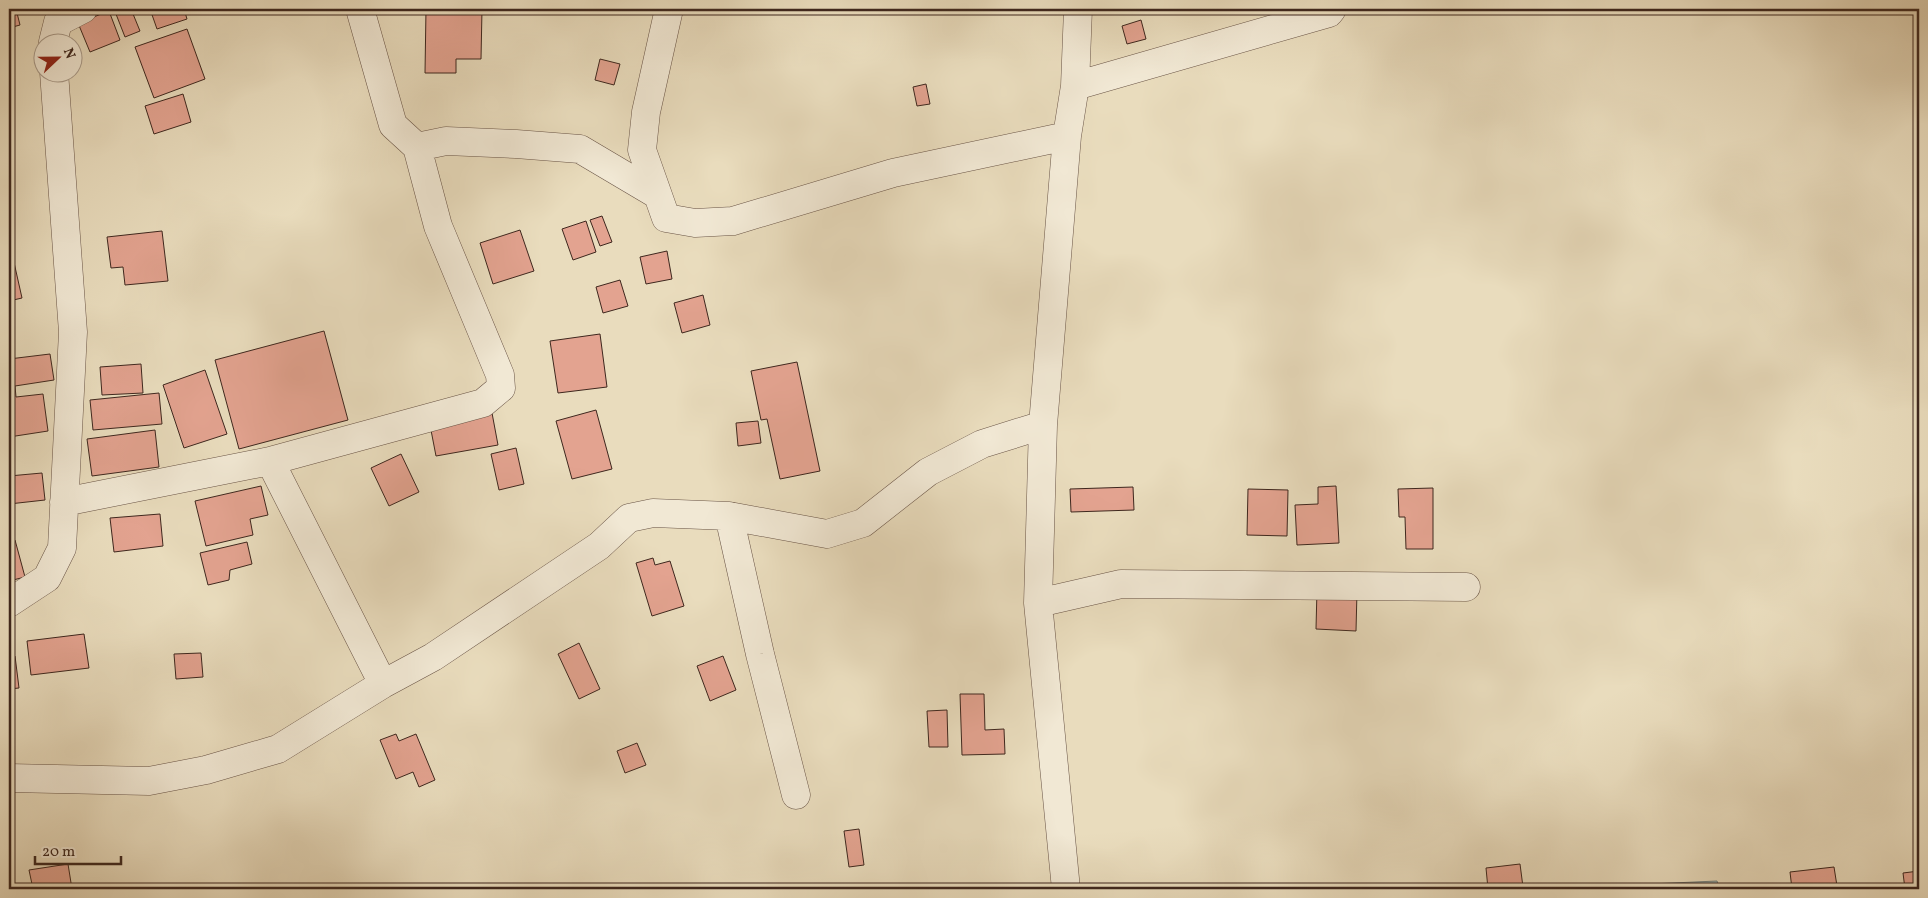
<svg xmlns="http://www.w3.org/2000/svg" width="1928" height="898" font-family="Vollkorn,serif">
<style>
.water{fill:#9abab9;stroke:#757f7b}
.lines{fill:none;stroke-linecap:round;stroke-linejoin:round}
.shore{stroke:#6c706c;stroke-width:1}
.building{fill:#e3a390;stroke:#3e271e}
.minor-casing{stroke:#695446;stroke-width:29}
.minor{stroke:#f1e8d4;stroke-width:28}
</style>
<rect width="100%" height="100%" fill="#e9dcbd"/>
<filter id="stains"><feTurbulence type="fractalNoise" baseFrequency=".004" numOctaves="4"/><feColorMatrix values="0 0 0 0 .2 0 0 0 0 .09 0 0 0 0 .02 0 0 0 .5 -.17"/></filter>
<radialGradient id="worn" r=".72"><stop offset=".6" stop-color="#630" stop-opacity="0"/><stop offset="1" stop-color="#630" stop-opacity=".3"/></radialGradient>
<path class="water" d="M1717 881 1720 889H1626L1628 885Z"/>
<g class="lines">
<path class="shore" d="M1650 889 1712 886 1715 889"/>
</g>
<path class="building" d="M9 9H16L20 25 9 28Z
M114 9H131L140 31 125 37Z
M150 9H184L187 19 157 29Z
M426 9H482L481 59H456V73H425Z
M109 11 120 40 90 52 78 23Z
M1141 20 1146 39 1127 44 1122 26Z
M187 29 205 79 154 98 135 47Z
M600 59 620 64 614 85 595 80Z
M926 84 930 104 917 106 913 87Z
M183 94 191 122 154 134 145 106Z
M602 216 612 242 600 246 590 220Z
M586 221 596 252 573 260 562 229Z
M520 230 534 271 493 284 480 243Z
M162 231 168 281 125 285 123 267 111 268 107 237Z
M667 251 672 279 646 284 640 257Z
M9 258H13L22 298 9 301Z
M620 280 628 306 603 313 596 287Z
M703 295 710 325 682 333 674 303Z
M324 331 348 420 239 449 215 360Z
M600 334 607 387 558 393 550 341Z
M50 354 54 380 15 386 16 397 43 394 48 431 9 437V359Z
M797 362 820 471 780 479 767 419 761 420 751 371Z
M141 364 143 393 102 395 100 367Z
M205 370 227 434 184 448 163 385Z
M159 393 162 424 93 430 90 400Z
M596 410 612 469 572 479 556 421Z
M492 413 498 445 436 456 430 425Z
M758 421 761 443 738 446 736 423Z
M155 430 159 467 92 476 87 439Z
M516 448 524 484 499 490 491 454Z
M401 454 419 492 389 506 371 468Z
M42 473 45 500 9 504V476Z
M261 486 268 515 250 519 253 535 206 546 195 501Z
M1336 486 1339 543 1297 545 1295 505 1318 504V487Z
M1133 487 1134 510 1071 512 1070 489Z
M1433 488V549H1406L1405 517H1399L1398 489Z
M1248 489 1288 490 1287 536 1247 535Z
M160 514 163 546 114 552 110 518Z
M15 540 25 577 9 581V541Z
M247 542 252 564 230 570 229 580 208 585 200 553Z
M653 558 655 565 670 561 684 606 652 616 636 563Z
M1317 589 1357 591 1356 631 1316 629Z
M84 634 89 668 31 675 27 641Z
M579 643 600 689 579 699 558 654Z
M201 653 203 677 176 679 174 654Z
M15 656 19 688 9 689V657Z
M723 656 736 690 710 701 697 666Z
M960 694H984L985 730 1004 729 1005 754 962 755Z
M947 710 948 747H929L927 711Z
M396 734 399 741 416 734 435 780 419 787 413 772 396 779 380 740Z
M637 743 646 765 625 773 617 751Z
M9 811 14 846 9 847Z
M859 829 864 865 849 867 844 831Z
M68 864 72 889H33L29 870Z
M1520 864 1523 887 1488 889 1486 868Z
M1834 867 1837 886 1792 889 1790 872Z
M1919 871V889H1905L1903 873Z"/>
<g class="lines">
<g class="minor-casing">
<path id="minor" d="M669 9 646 112 642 150 666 218 695 223 733 221 893 173 1067 136
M53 42 58 22 83 9
M1075 86 1329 13 1332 9
M417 147 446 141 516 144 580 149 656 194
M270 461 383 684
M64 502 270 461 483 403 501 388 500 375 438 226 417 147 393 125 360 9
M729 516 760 654 796 795
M9 603 47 578 62 548 73 332 54 72
M1038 603 1121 584 1466 587
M9 778 149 781 206 770 278 749 383 684 433 657 599 546 629 518 653 513 729 516 827 534 863 523 928 472 982 444 1043 425
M1066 889 1038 603 1043 425 1067 136 1075 86 1078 9"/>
</g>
<use href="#minor" class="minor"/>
</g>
<rect width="1928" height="898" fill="none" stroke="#e9dcbd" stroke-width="30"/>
<rect x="10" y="10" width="1908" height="878" fill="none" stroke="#3e271e" stroke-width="2.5"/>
<rect x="15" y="15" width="1898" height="868" fill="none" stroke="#3e271e"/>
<g transform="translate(58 58) rotate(68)"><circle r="24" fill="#f1e8d4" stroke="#a99b8b"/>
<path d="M0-4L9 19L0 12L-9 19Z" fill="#8f2418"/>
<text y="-8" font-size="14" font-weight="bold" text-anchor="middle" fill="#3e271e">N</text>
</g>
<path d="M35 856v8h86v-8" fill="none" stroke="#3e271e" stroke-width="2.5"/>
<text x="42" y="856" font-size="15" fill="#3e271e" stroke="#f1e8d4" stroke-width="4" paint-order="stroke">20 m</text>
<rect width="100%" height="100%" filter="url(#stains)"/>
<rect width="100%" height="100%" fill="url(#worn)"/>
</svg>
